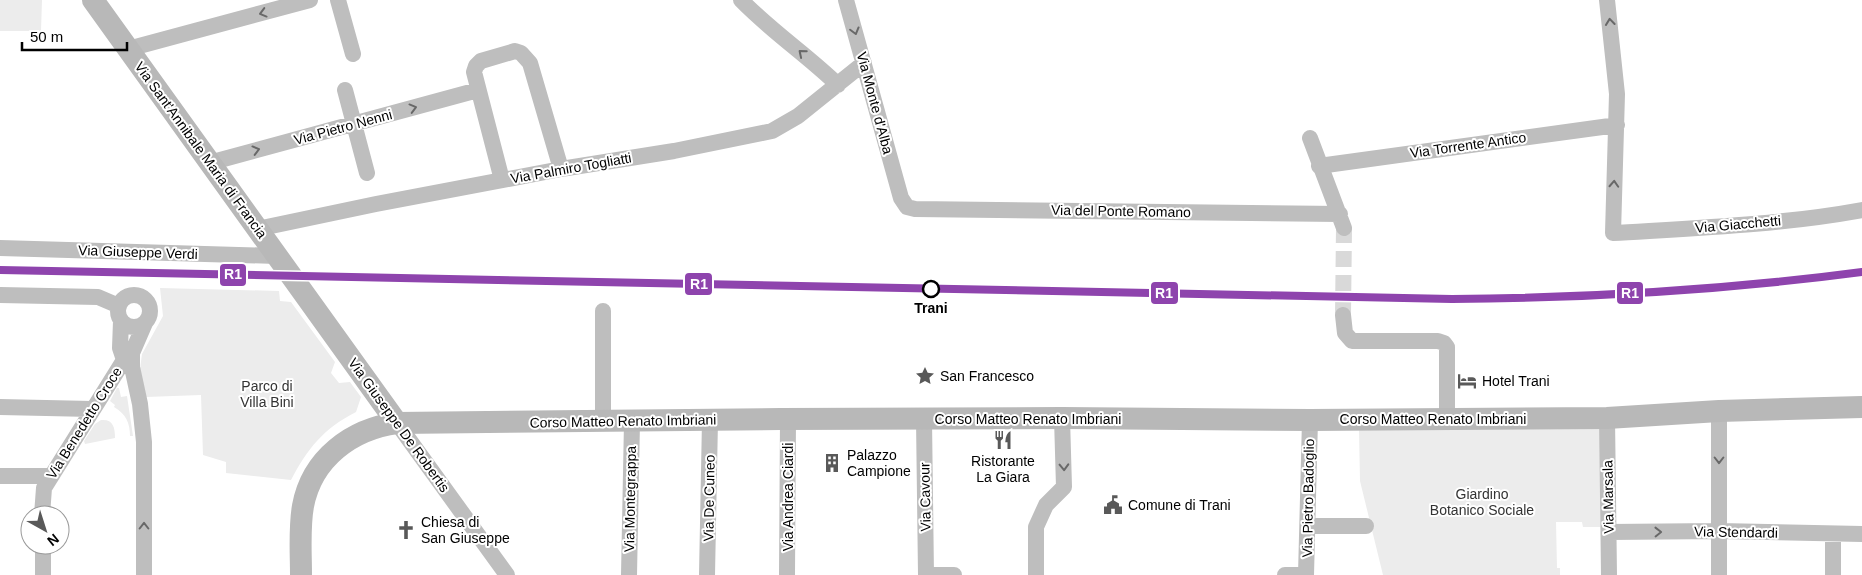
<svg xmlns="http://www.w3.org/2000/svg" width="1862" height="575" font-family="Helvetica,sans-serif">
<style>
.green{fill:#ececec}
.lines{fill:none;stroke-linecap:round;stroke-linejoin:round}
.street-tunnel{stroke:#d9d9d9;stroke-width:16;stroke-dasharray:16 8;stroke-linecap:butt}
.street{stroke:#bebebe;stroke-width:16}
.secondary{stroke:#b8b8b8;stroke-width:22}
.rail-1-casing{stroke:#fff;stroke-width:11}
.rail-1{stroke:#8e44ad;stroke-width:8}
.oneway{stroke:#686868}
.stop-dot{fill:#fff;stroke:#000;stroke-width:2.5}
.labels{text-anchor:middle;dominant-baseline:central;stroke-width:4;stroke-linejoin:round;paint-order:stroke}
.street-label{font-size:14px;fill:#000;stroke:#fff}
.stop-label{font-size:14px;font-weight:bold;fill:#000;stroke:#fff}
.poi-label{font-size:14px;fill:#000;stroke:#fff;text-anchor:start}
.park-label{font-size:14px;fill:#333;stroke:#fff}
.line-badge{stroke:#fff;stroke-width:2}
.badge-label{font-size:14px;text-anchor:middle;font-weight:bold;fill:#fff}
</style>
<rect width="100%" height="100%" fill="#fff"/>
<path class="green" d="M0 0H42L41 31H0Z
M160 288 279 291 280 301 291 302 335 362 331 373 339 383 350 382 361 397 356 412C323 429 308 448 291 480L226 473V462L203 455 201 395 146 397 140 369 142 354 163 316Z
M117 388H119L121 397 127 396 133 436H130C130 423 126 414 114 407L115 405 110 401Z
M101 420C113 419 115 427 115 438L85 444 84 441 95 424Z
M1603 426 1600 527H1583L1582 522H1556L1557 568H1560V575H1383L1360 481 1359 430Z"/>
<g class="lines">
<path class="street-tunnel" d="M1343 315 1344 228"/>
<path class="street" d="M338 0 353 54
M741 0C771 31 807 55 838 85
M846 0 901 198 907 207 915 209 1340 214
M1607 0 1617 94 1613 233C1696 228 1780 225 1862 210
M128 49 310 0
M345 90 367 173
M1310 138 1344 228
M209 163 478 90
M1319 166 1617 125
M502 180 474 72 476 66 481 61 515 51 521 53 530 63 561 169
M257 229 376 204 561 169 674 151 772 131 798 116 864 63
M0 248 277 256
M118 311a16 16 0 1 1 32 0a16 16 0 1 1-32 0Z
M0 295 98 297 119 306
M603 311V422
M1343 315 1345 333 1352 341H1438L1444 343 1447 347V420
M121 321 120 348 124 360
M132 353V367L140 404 144 442V575
M0 407 92 409
M1719 411V575
M1607 418 1609 575
M924 419 926 575
M397 423 507 575
M0 476H50
M42 515 44 488 124 360 132 353 145 323
M1308 526H1366
M1609 532 1719 531 1862 534
M43 545V575
M629 575 632 422
M707 575 710 420
M787 575 788 419
M926 575H954
M1036 575V527L1046 505 1064 487 1062 418
M1285 575H1306
M1306 575 1310 420
M1833 575V535"/>
<path class="secondary" d="M93 0 397 423
M301 575C301 552 299 528 303 506 312 458 352 429 397 423L781 419 1062 418 1310 420 1607 418 1719 411 1862 407"/>
<g class="rail-1-casing">
<path id="rail-1" d="M0 270 1452 299C1589 298 1726 290 1862 272"/>
</g>
<use href="#rail-1" class="rail-1"/>
</g>
<defs><path id="oneway-chevron" d="M-2-3.5L2.5 0L-2 3.5" fill="none" stroke-width="1.6" stroke-linecap="round" stroke-linejoin="round" transform="scale(1.25)"/></defs>
<g class="oneway">
<use href="#oneway-chevron" transform="translate(263 13) rotate(165)"/>
<use href="#oneway-chevron" transform="translate(1610 22) rotate(-96)"/>
<use href="#oneway-chevron" transform="translate(855 31) rotate(75)"/>
<use href="#oneway-chevron" transform="translate(802 53) rotate(-140)"/>
<use href="#oneway-chevron" transform="translate(413 108) rotate(-15)"/>
<use href="#oneway-chevron" transform="translate(256 150) rotate(-15)"/>
<use href="#oneway-chevron" transform="translate(1614 184) rotate(-87)"/>
<use href="#oneway-chevron" transform="translate(1719 460) rotate(90)"/>
<use href="#oneway-chevron" transform="translate(1064 467) rotate(88)"/>
<use href="#oneway-chevron" transform="translate(144 526) rotate(-90)"/>
<use href="#oneway-chevron" transform="translate(1658 532) rotate(-1)"/>
</g>
<defs>
<g id="sight-bare" transform="scale(1.5)"><path d="M0-6L1.8-2.2L6-1.7L2.9 1.2L3.7 5.4L0 3.3L-3.7 5.4L-2.9 1.2L-6-1.7L-1.8-2.2Z" fill="#595959" stroke="#fff" stroke-width="2.5" paint-order="stroke"/></g>
<g id="hotel-bare" transform="scale(1.5)"><path d="M-6-4.5h1.5V1H6V5H4.5V3h-9V5H-6ZM-4 0a1.8 1.8 0 1 1 3.6 0ZM.5 0V-2.5h3Q6-2.5 6 0Z" fill="#595959" stroke="#fff" stroke-width="2.5" paint-order="stroke"/></g>
<g id="restaurant-bare" transform="scale(1.5)"><path d="M-5-6h1v4h1v-4h1v4h1v-4h1v5L-1.5 .5V6h-2V.5L-5-1ZM5-6V6H3V1.5H1.5Q1.5-4 5-6Z" fill="#595959" stroke="#fff" stroke-width="2.5" paint-order="stroke"/></g>
<g id="building-bare" transform="scale(1.5)"><path d="M-4-6H4V6H1V3H-1V6H-4ZM-2.5-4.3h1.7v1.8h-1.7ZM.8-4.3h1.7v1.8H.8ZM-2.5-1h1.7V.8h-1.7ZM.8-1h1.7V.8H.8Z" fill="#595959" stroke="#fff" stroke-width="2.5" paint-order="stroke"/></g>
<g id="civic-bare" transform="scale(1.5)"><path d="M-.6-6.5H3V-4.5H.6V-3L4-1V1h2V6H-6V1h2V-1L-.6-3ZM-1.2 2.5V6h2.4V2.5Z" fill="#595959" stroke="#fff" stroke-width="2.5" paint-order="stroke"/></g>
<g id="church-bare" transform="scale(1.5)"><path d="M-1.2-6h2.4v3.5h3.3v2.4h-3.3V6h-2.4V-.1h-3.3v-2.4h3.3Z" fill="#595959" stroke="#fff" stroke-width="2.5" paint-order="stroke"/></g>
</defs>
<g fill-rule="evenodd">
<use href="#sight-bare" x="925" y="376"/>
<use href="#hotel-bare" x="1467" y="381"/>
<use href="#restaurant-bare" x="1003" y="440"/>
<use href="#building-bare" x="832" y="463"/>
<use href="#civic-bare" x="1113" y="505"/>
<use href="#church-bare" x="406" y="530"/>
</g>
<circle class="stop-dot" cx="931" cy="289" r="8"/>
<g class="labels">
<g class="street-label">
<text transform="translate(875 103) rotate(75)">Via Monte d'Alba</text>
<text transform="translate(343 127) rotate(-15)">Via Pietro Nenni</text>
<text transform="translate(1468 145) rotate(-8)">Via Torrente Antico</text>
<text transform="translate(201 150) rotate(54)">Via Sant'Annibale Maria di Francia</text>
<text transform="translate(571 168) rotate(-10)">Via Palmiro Togliatti</text>
<text transform="translate(1121 211) rotate(1)">Via del Ponte Romano</text>
<text transform="translate(1738 224) rotate(-5)">Via Giacchetti</text>
<text transform="translate(138 252) rotate(2)">Via Giuseppe Verdi</text>
<text x="1028" y="419">Corso Matteo Renato Imbriani</text>
<text x="1433" y="419">Corso Matteo Renato Imbriani</text>
<text transform="translate(623 421) rotate(-1)">Corso Matteo Renato Imbriani</text>
<text transform="translate(84 423) rotate(-58)">Via Benedetto Croce</text>
<text transform="translate(399 425) rotate(54)">Via Giuseppe De Robertis</text>
<text transform="translate(788 497) rotate(-90)">Via Andrea Ciardi</text>
<text transform="translate(925 497) rotate(-91)">Via Cavour</text>
<text transform="translate(1608 497) rotate(-91)">Via Marsala</text>
<text transform="translate(709 498) rotate(-89)">Via De Cuneo</text>
<text transform="translate(1308 498) rotate(-89)">Via Pietro Badoglio</text>
<text transform="translate(630 499) rotate(-89)">Via Montegrappa</text>
<text transform="translate(1736 532) rotate(1)">Via Stendardi</text>
</g>
<g class="stop-label">
<text x="931" y="308">Trani</text>
</g>
<g class="poi-label">
<text x="940" y="376">San Francesco</text>
<text x="1482" y="381">Hotel Trani</text>
<text x="847" y="455">Palazzo<tspan x="847" dy="16">Campione</tspan></text>
<text x="1003" y="461" text-anchor="middle">Ristorante<tspan x="1003" dy="16">La Giara</tspan></text>
<text x="1128" y="505">Comune di Trani</text>
<text x="421" y="522">Chiesa di<tspan x="421" dy="16">San Giuseppe</tspan></text>
</g>
<g class="park-label">
<text x="267" y="386">Parco di<tspan x="267" dy="16">Villa Bini</tspan></text>
<text x="1482" y="494">Giardino<tspan x="1482" dy="16">Botanico Sociale</tspan></text>
</g>
</g>
<g class="line-badge">
<rect x="219" y="263" width="28" height="24" rx="5" fill="#8e44ad"/>
<rect x="684" y="272" width="29" height="24" rx="5" fill="#8e44ad"/>
<rect x="1150" y="281" width="29" height="24" rx="5" fill="#8e44ad"/>
<rect x="1616" y="281" width="28" height="24" rx="5" fill="#8e44ad"/>
</g>
<g class="badge-label">
<text x="233" y="279">R1</text>
<text x="699" y="289">R1</text>
<text x="1164" y="298">R1</text>
<text x="1630" y="298">R1</text>
</g>
<g transform="translate(45 530) rotate(141)"><circle r="24" fill="#ffffff" stroke="#999999"/>
<path d="M0-4L9 19L0 12L-9 19Z" fill="#595959"/>
<text y="-8" font-size="14" font-weight="bold" text-anchor="middle" fill="#000000">N</text>
</g>
<path d="M22 42v8h105v-8" fill="none" stroke="#000000" stroke-width="2.5"/>
<text x="30" y="42" font-size="15" fill="#000000" stroke="#ffffff" stroke-width="4" paint-order="stroke">50 m</text>
</svg>
